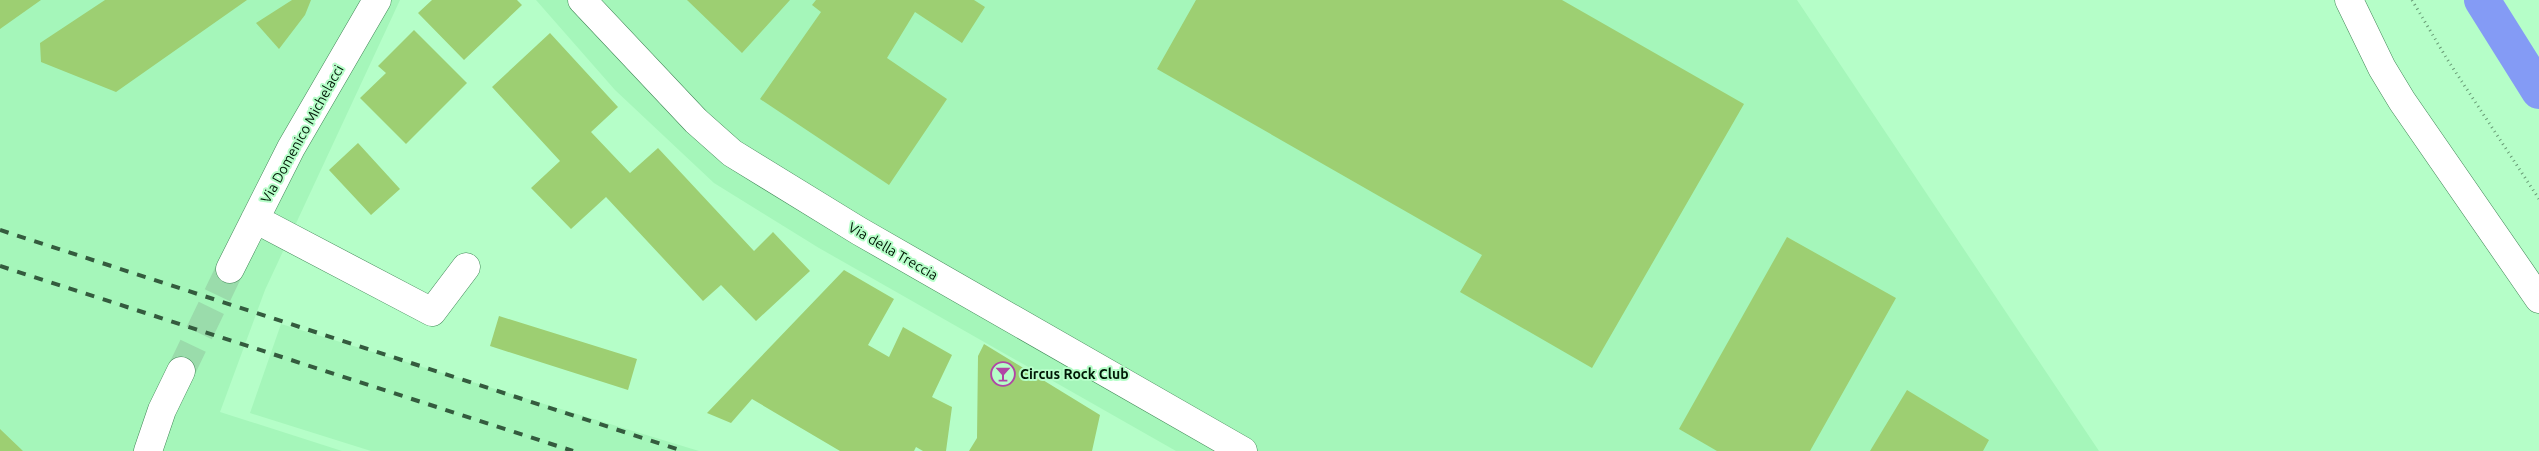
<svg xmlns="http://www.w3.org/2000/svg" width="2539" height="451" font-family="Ubuntu,sans-serif">
<style>
.built{fill:#a5f6ba}
.lines{fill:none;stroke-linecap:round;stroke-linejoin:round}
.canal{stroke:#849bf5;stroke-width:36}
.building{fill:#9dcf72}
.minor-tunnel{stroke:#9adcab;stroke-width:28;stroke-dasharray:28 14;stroke-linecap:butt}
.minor-casing{stroke:#408656;stroke-width:29}
.path{stroke:#679a74;stroke-width:3;stroke-dasharray:1 4;stroke-linecap:butt}
.minor{stroke:#fff;stroke-width:28}
.rail{stroke:#345b3e;stroke-width:4;stroke-dasharray:9 9;stroke-linecap:butt}
.labels{text-anchor:middle;dominant-baseline:central;stroke-width:4;stroke-linejoin:round;paint-order:stroke}
.street-label{font-size:14px;fill:#001806;stroke:#b5fec8}
.poi-label{font-size:14px;font-weight:bold;fill:#001806;stroke:#b5fec8;text-anchor:start}
</style>
<rect width="100%" height="100%" fill="#b5fec8"/>
<path class="built" d="M0 0H400L265 290 220 412 342 451H0Z
M536 0H1797L2099 451H1176L819 248 714 183 615 90Z
M281 324 699 451H371L250 413Z"/>
<g class="lines">
<path class="canal" d="M2482 0 2539 91"/>
</g>
<path class="building" d="M0 0H41L0 29Z
M105 0H247L116 92 41 62 40 43Z
M292 0H311L305 15 279 49 256 23Z
M432 0H517L522 5 464 60 418 13Z
M687 0H790L742 53Z
M816 0H974L985 7 962 43 915 12 887 58 947 99 889 185 760 99 821 12 812 5Z
M1196 0H1562L1744 104 1592 368 1460 292 1482 255 1157 69Z
M414 30 467 83 406 144 360 98 386 73 378 66Z
M550 33 618 107 591 132 630 173 658 148 754 251 773 232 810 271 756 321 721 285 703 301 606 197 571 229 531 188 560 161 492 87Z
M358 143 400 189 371 215 329 170Z
M1787 237 1896 298 1810 451H1717L1679 429Z
M844 270 894 299 868 345 889 357 903 327 952 355 932 397 952 407 946 451H923L916 447 914 451H840L752 399 731 423 707 413Z
M499 316 637 359 628 390 490 346Z
M984 344 1100 415 1092 451H969L977 438 978 356Z
M1907 390 1989 440 1983 451H1870Z
M0 429 23 451H0Z"/>
<g class="lines">
<path class="minor-tunnel" d="M181 371 230 269"/>
<g class="minor-casing">
<path id="minor" d="M582 0 696 121 732 153 859 231 1243 451
M2349 0 2382 68 2402 101 2539 299
M255 219 432 312 466 267
M230 269 291 148 377 0
M148 451 162 410 181 371"/>
</g>
<path class="path" d="M2412 0 2447 59 2539 199"/>
<use href="#minor" class="minor"/>
<path class="rail" d="M0 230 683 451
M0 266 573 451"/>
</g>
<defs>
<g id="bar-ring" transform="scale(1.25)"><circle r="9.5" fill="#b5fec8" stroke="#b145a5" stroke-width="1.5"/><path d="M-6-5H6L.8 .8V4.5H3.5V6h-7V4.5H-.8V.8Z" fill="#b145a5"/></g>
</defs>
<g fill-rule="evenodd">
<use href="#bar-ring" x="1003" y="374"/>
</g>
<g class="labels">
<g class="street-label">
<text transform="translate(302 134) rotate(-61)">Via Domenico Michelacci</text>
<text transform="translate(893 251) rotate(30)">Via della Treccia</text>
</g>
<g class="poi-label">
<text x="1020" y="374">Circus Rock Club</text>
</g>
</g>
</svg>
